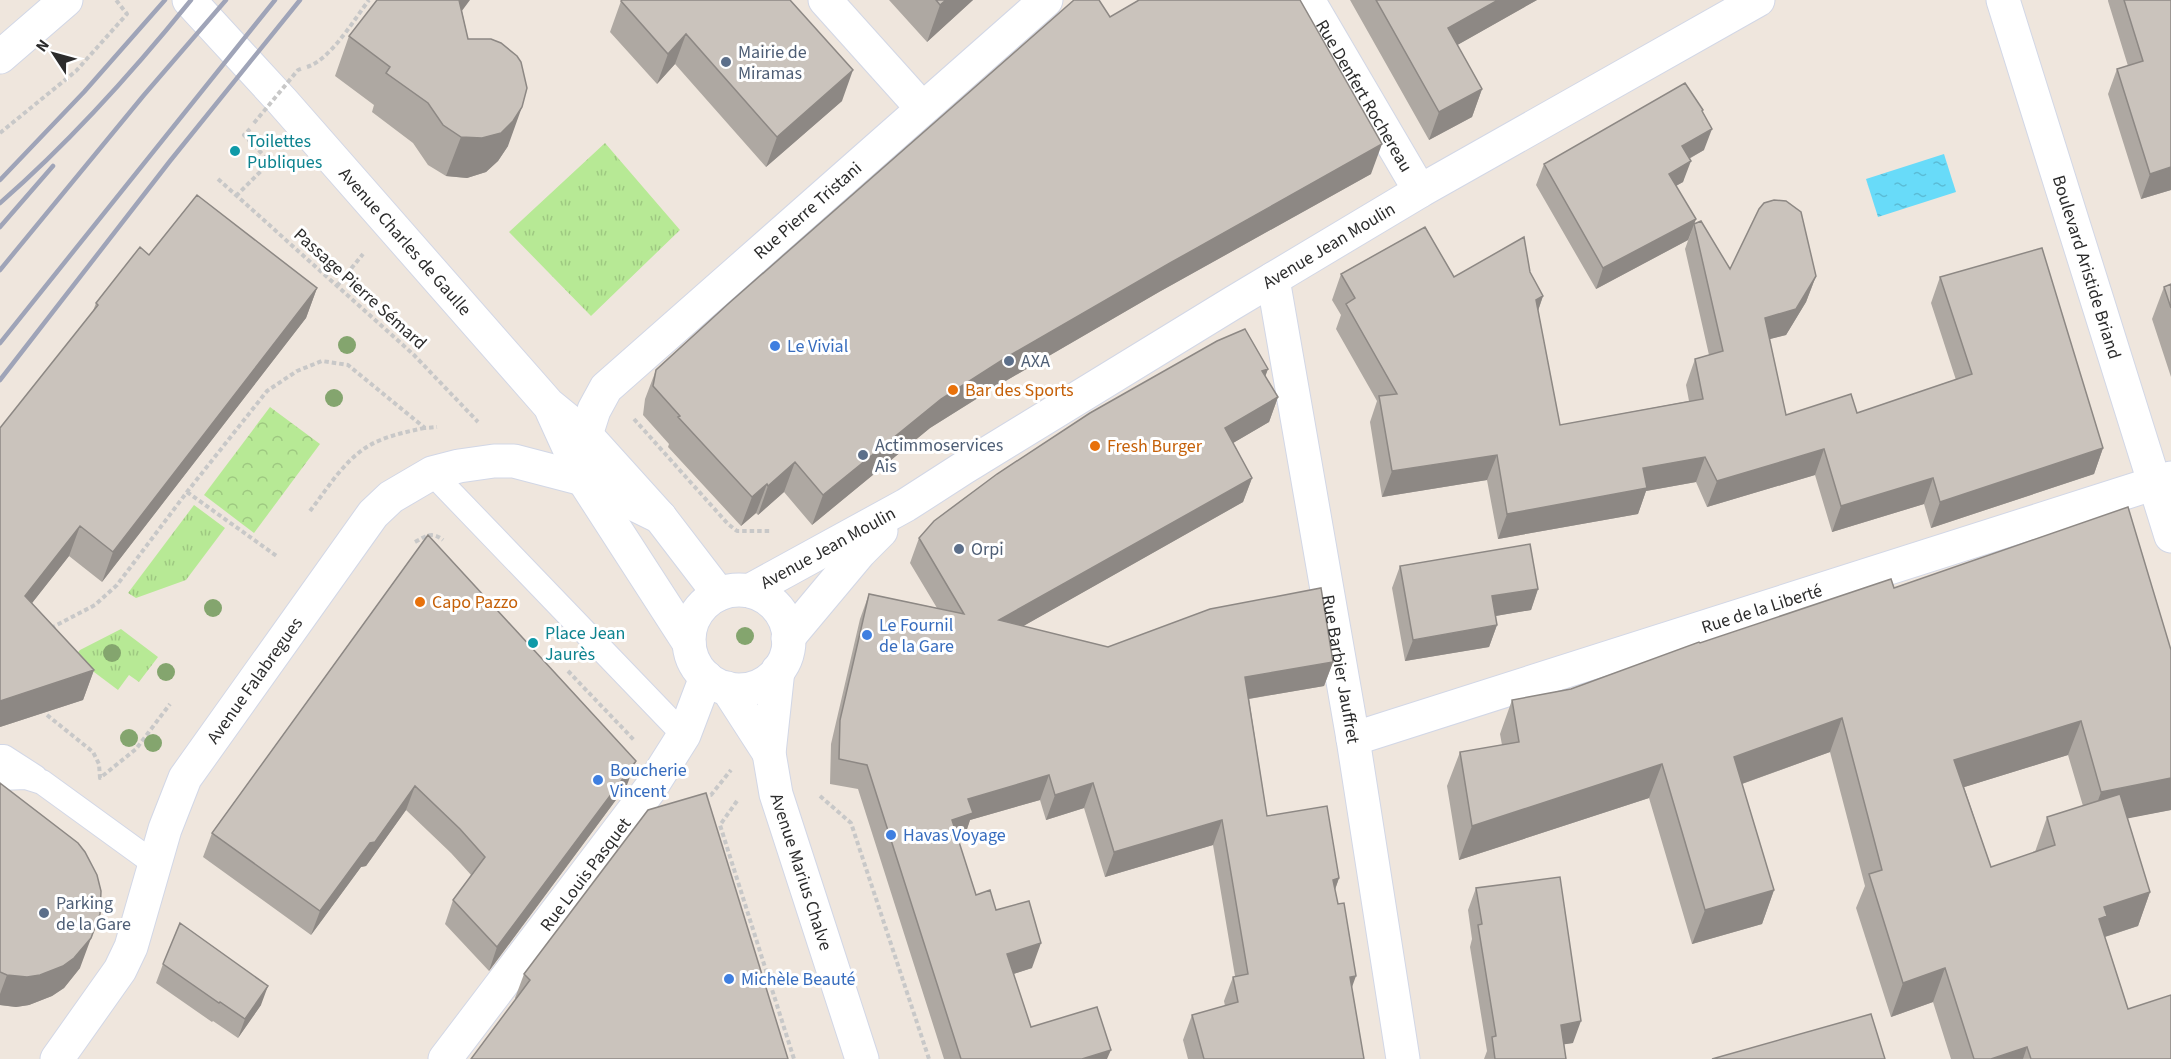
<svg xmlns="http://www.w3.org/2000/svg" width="2171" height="1059" font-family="'Source Sans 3',sans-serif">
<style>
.grass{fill:url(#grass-tufts)}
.park{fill:url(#park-crowns)}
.water{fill:url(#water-ripples)}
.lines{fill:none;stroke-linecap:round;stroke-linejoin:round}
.service-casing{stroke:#d2d7e6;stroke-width:26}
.minor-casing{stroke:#d2d7e6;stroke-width:35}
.secondary-casing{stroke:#d2d7e6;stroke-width:35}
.path{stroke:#c8c8c8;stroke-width:4;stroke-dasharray:4.5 3;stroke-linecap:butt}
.service{stroke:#fff;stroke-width:24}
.minor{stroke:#fff;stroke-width:33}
.secondary{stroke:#fff;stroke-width:33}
.rail{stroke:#9fa4b8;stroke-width:4.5}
.path-bridge{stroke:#c8c8c8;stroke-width:4;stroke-dasharray:4.5 3;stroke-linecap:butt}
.tree{fill:#84a56e}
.wall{fill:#aea8a2;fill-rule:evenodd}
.shaded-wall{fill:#8d8884}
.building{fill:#cac3bc;stroke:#8d8884;stroke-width:1.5}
.service-dot{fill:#5c6f8a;stroke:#fff;stroke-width:2}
.culture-dot{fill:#0f9aa8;stroke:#fff;stroke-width:2}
.shop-dot{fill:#3f7fe0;stroke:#fff;stroke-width:2}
.food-dot{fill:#e8710a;stroke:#fff;stroke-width:2}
.labels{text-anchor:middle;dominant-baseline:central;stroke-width:6;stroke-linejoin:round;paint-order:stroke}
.service-label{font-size:18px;fill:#4e5e75;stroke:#fff;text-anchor:start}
.street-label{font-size:18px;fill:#2c2c2c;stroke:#fff}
.culture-label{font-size:18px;fill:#0d838f;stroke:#fff;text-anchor:start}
.shop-label{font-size:18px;fill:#366cbe;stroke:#fff;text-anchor:start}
.food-label{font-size:18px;fill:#c56008;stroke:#fff;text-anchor:start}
</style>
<defs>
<pattern id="grass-tufts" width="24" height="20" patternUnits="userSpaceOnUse" patternTransform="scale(1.5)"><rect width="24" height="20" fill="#b7e995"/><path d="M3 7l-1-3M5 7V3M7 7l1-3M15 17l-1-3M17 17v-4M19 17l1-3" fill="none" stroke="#9ec881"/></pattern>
<pattern id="park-crowns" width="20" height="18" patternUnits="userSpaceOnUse" patternTransform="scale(1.5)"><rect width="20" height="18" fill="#b7e995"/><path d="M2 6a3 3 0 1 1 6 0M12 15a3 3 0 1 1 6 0" fill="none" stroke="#9ec881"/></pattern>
<pattern id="water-ripples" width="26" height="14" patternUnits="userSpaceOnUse" patternTransform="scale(1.5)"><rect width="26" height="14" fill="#68dbf9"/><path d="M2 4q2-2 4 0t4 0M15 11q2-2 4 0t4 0" fill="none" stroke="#5abcd6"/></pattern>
</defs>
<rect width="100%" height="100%" fill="#efe6dd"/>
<path class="grass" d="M605 143 680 230 591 316 509 232Z
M194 505 225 528 186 580 136 598 128 593Z
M121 629 158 657 139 682 129 675 118 690 74 657 80 650Z"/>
<path class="park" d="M270 407 320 444 254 533 204 495Z"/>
<path class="water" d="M1944 154 1956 192 1878 217 1866 179Z"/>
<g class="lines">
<g class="service-casing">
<path id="service" d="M432 473 684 735
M0 757H4L35 777
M0 778 26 777 42 782 155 864"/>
</g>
<g class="minor-casing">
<g id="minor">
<path d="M825 0 922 108"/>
<path id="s1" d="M1308 0 1420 191"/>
<path d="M0 57 66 0"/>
<path id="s2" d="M1273 279 1353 739 1403 1059"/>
<path id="s3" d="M586 435 594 410 606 388 1046 0"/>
<path id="s4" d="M1353 739 2171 478"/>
<path id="s5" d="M57 1059 120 970 131 947 165 829 185 778 373 514 391 497 432 473 459 466 494 461H514L583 479 660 517"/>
<path id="s6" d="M445 1059 650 789 684 735 706 677"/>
</g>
</g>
<g class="secondary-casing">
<g id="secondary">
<path id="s7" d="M189 0 282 101 548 404 586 435 660 517 719 594"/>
<path id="s8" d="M2003 0 2171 536"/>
<path d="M552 411 583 479 689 643"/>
<circle cx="739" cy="640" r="50"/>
<path id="s9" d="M749 591 906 505 965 467 1231 304 1420 191 1758 0"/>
<path d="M788 638 860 552 881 531"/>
<path id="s10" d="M778 670 769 753 776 794 862 1059"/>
<path d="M727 688 769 753"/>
</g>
</g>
<path class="path" d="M307 67C331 59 353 21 369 0
M0 133 76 71 127 14 116 0
M218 179 414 355 478 422
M236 196 270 162 244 135 250 129
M337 286 363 254
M634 419 728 524 737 531H772
M187 492 278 557
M310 511C328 488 344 460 370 445 386 436 406 432 424 428
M415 542C426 536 432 531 443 540
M51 628 95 605 117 585 187 492 267 391 297 371 322 361 348 365 425 428 437 427
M568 671 634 740
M47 715 93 752 99 764 100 778 136 749 170 704
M703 796 711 795 731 770
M820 796 851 823 929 1059
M737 801 720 825 794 1059"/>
<use href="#service" class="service"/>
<use href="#minor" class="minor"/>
<use href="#secondary" class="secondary"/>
<path class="rail" d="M0 180 84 92 165 0
M0 203C71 141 132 73 191 0
M0 227 53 166
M0 270 144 95 226 0
M0 343 275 0
M0 380 170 161 300 0"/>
<path class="path-bridge" d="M254 123 298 70 303 68"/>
</g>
<g class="tree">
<circle cx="347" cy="345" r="9"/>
<circle cx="334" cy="398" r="9"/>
<circle cx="213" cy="608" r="9"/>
<circle cx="745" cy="636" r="9"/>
<circle cx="112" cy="653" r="9"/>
<circle cx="166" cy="672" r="9"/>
<circle cx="129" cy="738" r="9"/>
<circle cx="153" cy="743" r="9"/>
</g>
<path class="wall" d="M889 0H973L927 42Z
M1350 0H1537L1457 45 1482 89 1472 117 1429 140Z
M2108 0H2171V190L2141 199 2108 94 2117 69 2128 66 2108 1Z
M621 1 842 101 766 167 675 64 657 84 610 32Z
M462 11 468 39 508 146 498 161 486 172 467 178 446 176 428 165 413 143 372 112 374 105 335 76 349 36Z
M1110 17 1371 174 1159 292 997 386 930 428 812 525 784 492 758 515 756 513 741 526 668 447 669 444 643 415 645 399 656 370Z
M1703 112 1704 150 1689 159 1683 182 1676 186 1696 219 1688 240 1596 289 1536 185 1544 164Z
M1694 224 1730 269 1816 276 1806 302 1786 335 1769 339 1786 415 1857 413 1956 380 1931 303 1940 277 2103 448 2094 474 1931 528 1924 504 1832 532 1815 475 1707 507 1696 482 1646 491 1638 514 1498 539 1487 480 1382 497 1370 422 1377 401 1336 329 1341 315 1332 300 1341 274 1454 277 1530 272 1543 296 1538 311 1560 425 1689 401 1686 385 1695 359 1709 355 1685 249Z
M149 255 317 288 306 318 102 582 69 556 32 603 94 670 83 700 0 727 93 311 96 303Z
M2171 284V377L2152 319 2164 287Z
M1268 369 1265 376 1278 397 1269 422 1233 443 1252 478 1243 502 1023 626 1108 647 1333 662 1324 686 1249 699 1267 816 1339 878 1335 890 1364 1059H1188L1183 1040 1192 1015 1225 1006 1224 1001 1233 977 1235 976 1213 845 1105 877 1084 808 1046 820 1040 800 970 820 964 838 958 840 976 895 996 910 1032 968 1013 974 1031 1027 1107 1059H944L858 789 830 784 831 744 860 619 869 594 937 608 910 563 919 538Z
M428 535 627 785 489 971 445 924 453 900 472 876 451 853 406 810 366 866 361 867 311 935 203 857 212 833Z
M1400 566 1538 589 1531 610 1495 616 1497 625 1489 647 1405 661 1392 588Z
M1894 588 2171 650V810L2127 818 2150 892 2138 926 2105 937 2128 1009 2171 1059H1951L1933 1002 1891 1017 1856 908 1865 886 1830 752 1742 784 1774 890 1762 924 1692 944 1649 798 1459 860 1447 786 1460 752 1502 745 1500 734 1512 700 1571 689 1700 643ZM2068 755 2083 806 2047 817 2035 852 1991 867 1964 787Z
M0 783 80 968 64 988 52 996 29 1005 16 1007 0 1005Z
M1476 888 1573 1043 1564 1044 1566 1059H1484L1487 1051 1470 947 1472 939 1468 910Z
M163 964 261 1005 238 1038 213 1021 212 1022 156 983Z
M524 974 788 1059 516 999 515 998Z"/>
<path class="shaded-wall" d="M456 0H470L444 35Z
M946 0H973L927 42 940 5Z
M1498 0H1537L1438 56 1448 28Z
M686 34 675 64 657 84 668 54Z
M853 70 842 101 766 167 777 137Z
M1482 89 1472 117 1429 140 1439 112Z
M522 107 508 146 498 161 486 172 467 178 446 176 461 137Z
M1712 129 1704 150 1674 167 1682 146Z
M1382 144 1371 174 1159 292 997 386 930 428 812 525 823 495 941 399 1007 357 1170 263Z
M1691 161 1683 182 1661 194 1669 174Z
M2171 167V190L2141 199 2150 174Z
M1696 219 1688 240 1596 289 1603 268Z
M1816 276 1806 302 1786 335 1755 343 1765 318Z
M317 288 306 318 102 582 113 552Z
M1543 296 1534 322 1536 300Z
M1268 369 1259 393 1262 371Z
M1278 397 1269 422 1216 453 1225 428Z
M2103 448 2094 474 1931 528 1940 502Z
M1824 449 1815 475 1707 507 1717 481Z
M1497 455 1487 480 1382 497 1392 471Z
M1705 457 1696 482 1646 491 1638 514 1498 539 1507 514 1643 468Z
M795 462 784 492 758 515 768 486Z
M1252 478 1243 502 990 645 999 620Z
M1933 478 1924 504 1832 532 1841 506Z
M767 484 756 513 741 526 752 497Z
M80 526 69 556 14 626 25 596Z
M1538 589 1531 610 1484 618 1492 596Z
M1497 625 1489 647 1405 661 1413 640Z
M1333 662 1324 686 1236 701 1245 677Z
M94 670 83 700 0 727V701Z
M1842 718 1830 752 1722 791 1734 757Z
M2081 721 2068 755 1942 794 1954 760Z
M636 761 627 785 489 971 497 947Z
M1662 764 1649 798 1459 860 1472 826Z
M1049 775 1040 800 970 820 964 838 943 845 952 820 968 799Z
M2171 778V810L2089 826 2101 792Z
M1093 783 1084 808 1046 820 1055 795Z
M415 786 406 810 366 866 361 867 311 935 320 911 370 843Z
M1222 820 1213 845 1105 877 1114 852Z
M1339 878 1330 903 1333 880Z
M1774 890 1762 924 1692 944 1705 910Z
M2150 892 2138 926 2098 939 2087 953 2104 907Z
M100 914 80 968 64 988 52 996 29 1005 16 1007 0 1005V994L7 975Z
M1041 943 1032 968 998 979 1007 954Z
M1945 968 1933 1002 1891 1017 1903 983Z
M1356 976 1347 1001 1350 977Z
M268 986 261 1005 238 1038 245 1019Z
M1581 1021 1573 1043 1553 1046 1561 1025Z
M2027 1047 2023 1059H1991Z
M1111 1050 1107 1059H1082Z"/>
<path class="building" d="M377 0H459L468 39H491L501 43 517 56 521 62 527 88 522 107 513 121 501 133 482 138 461 137 443 125 428 103 386 73 390 67 349 36Z
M622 0H790L853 70 777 137 686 34 668 54 621 1Z
M936 0H946L940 5Z
M1074 0H1099L1110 17 1139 0H1300L1382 144 1170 263 1007 357 941 399 823 495 795 462 768 486 767 484 752 497 678 417 680 416 653 386 656 370 728 304Z
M1376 0H1498L1448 28 1482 89 1439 112Z
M2124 0H2171V167L2150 174 2117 69 2143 61Z
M1685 83 1703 110 1702 111 1712 129 1682 146 1691 161 1669 174 1696 219 1603 268 1544 164Z
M197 195 317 288 113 552 80 526 25 596 94 670 0 701V428L98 305 96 303 140 247 149 255Z
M1774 200 1786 201 1801 212 1816 276 1796 309 1765 318 1786 415 1851 394 1857 413 1972 374 1940 277 2042 248 2103 448 1940 502 1933 478 1841 506 1824 449 1717 481 1705 457 1643 468 1647 488 1507 514 1497 455 1392 471 1379 396 1397 394 1346 304 1355 298 1341 274 1425 227 1454 277 1524 237 1530 272 1543 296 1536 300 1560 425 1703 399 1695 359 1723 351 1694 224 1701 221 1730 269 1759 209 1764 203Z
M2171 284V308L2164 287Z
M1245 329 1268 369 1262 371 1278 397 1225 428 1252 478 999 620 1108 647 1210 609 1321 588 1333 662 1245 677 1267 816 1327 806 1339 878 1333 880 1338 904 1344 903 1356 976 1350 977 1364 1059H1204L1192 1015 1238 1002 1233 977 1248 974 1222 820 1114 852 1093 783 1055 795 1049 775 968 799 973 813 952 820 976 895 990 890 996 910 1029 901 1041 943 1007 954 1031 1027 1097 1007 1111 1050 1082 1059H961L867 765 839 759 840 720 869 594 964 614 919 538 934 521 997 474 1090 413 1217 341Z
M2128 507 2171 650V778L2101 792 2081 721 1954 760 1991 867 2055 845 2047 817 2120 794 2150 892 2104 907 2107 916 2099 919 2128 1009 2171 995V1059H2031L2027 1047 1991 1059H1974L1945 968 1903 983 1869 874 1882 870 1842 718 1734 757 1774 890 1705 910 1662 764 1472 826 1460 752 1519 742 1512 700 1571 689 1699 642 1700 643 1891 579 1894 588Z
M428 535 636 761 497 947 453 900 485 857 460 829 415 786 375 842 370 843 320 911 212 833Z
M1530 544 1538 589 1492 596 1497 625 1413 640 1400 566Z
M0 783 78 843 85 852 97 875 101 891 100 914 91 938 74 958 63 966 40 975 27 977 7 975 0 972Z
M706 793 788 1059H471L530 980 524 974 648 810Z
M1560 877 1581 1021 1561 1025 1566 1059H1495L1492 1037 1496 1036 1478 925 1482 924 1476 888Z
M180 923 268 986 245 1019 220 1002 219 1003 163 964Z
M1871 1014 1885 1059H1712Z"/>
<g class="service-dot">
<circle cx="726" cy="62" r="6"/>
<circle cx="1009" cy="361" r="6"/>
<circle cx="863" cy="455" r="6"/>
<circle cx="959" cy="549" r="6"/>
<circle cx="44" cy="913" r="6"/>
</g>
<g class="culture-dot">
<circle cx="235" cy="151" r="6"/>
<circle cx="533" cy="643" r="6"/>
</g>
<g class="shop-dot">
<circle cx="775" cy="346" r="6"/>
<circle cx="867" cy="635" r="6"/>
<circle cx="598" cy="780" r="6"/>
<circle cx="891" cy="835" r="6"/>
<circle cx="729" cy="979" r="6"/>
</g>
<g class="food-dot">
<circle cx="953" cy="390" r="6"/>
<circle cx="1095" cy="446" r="6"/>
<circle cx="420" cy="602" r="6"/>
</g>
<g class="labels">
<g class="service-label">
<text x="738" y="52">Mairie de<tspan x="738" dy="21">Miramas</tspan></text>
<text x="1021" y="361">AXA</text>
<text x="875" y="445">Actimmoservices<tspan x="875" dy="21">Ais</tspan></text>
<text x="971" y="549">Orpi</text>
<text x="56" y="903">Parking<tspan x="56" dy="21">de la Gare</tspan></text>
</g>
<g class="street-label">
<text stroke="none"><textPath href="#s1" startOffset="111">Rue Denfert Rochereau</textPath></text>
<text stroke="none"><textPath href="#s3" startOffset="320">Rue Pierre Tristani</textPath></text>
<text stroke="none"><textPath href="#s7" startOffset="324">Avenue Charles de Gaulle</textPath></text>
<text stroke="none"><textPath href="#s9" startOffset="675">Avenue Jean Moulin</textPath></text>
<text stroke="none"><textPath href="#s8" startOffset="280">Boulevard Aristide Briand</textPath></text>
<text transform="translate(360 289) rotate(42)">Passage Pierre Sémard</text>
<text stroke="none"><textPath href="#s9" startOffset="90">Avenue Jean Moulin</textPath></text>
<text stroke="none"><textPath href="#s4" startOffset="429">Rue de la Liberté</textPath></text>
<text stroke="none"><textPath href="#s2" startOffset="396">Rue Barbier Jauffret</textPath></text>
<text stroke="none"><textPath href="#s5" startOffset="432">Avenue Falabregues</textPath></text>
<text stroke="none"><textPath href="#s10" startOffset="207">Avenue Marius Chalve</textPath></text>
<text stroke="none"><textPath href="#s6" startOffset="232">Rue Louis Pasquet</textPath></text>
</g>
<g class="culture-label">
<text x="247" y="141">Toilettes<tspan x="247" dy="21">Publiques</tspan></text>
<text x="545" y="633">Place Jean<tspan x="545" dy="21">Jaurès</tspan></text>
</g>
<g class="shop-label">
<text x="787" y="346">Le Vivial</text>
<text x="879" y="625">Le Fournil<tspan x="879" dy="21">de la Gare</tspan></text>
<text x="610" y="770">Boucherie<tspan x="610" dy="21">Vincent</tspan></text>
<text x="903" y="835">Havas Voyage</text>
<text x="741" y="979">Michèle Beauté</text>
</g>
<g class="food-label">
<text x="965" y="390">Bar des Sports</text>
<text x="1107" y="446">Fresh Burger</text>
<text x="432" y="602">Capo Pazzo</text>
</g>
</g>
<g transform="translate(54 54) rotate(306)" stroke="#ffffff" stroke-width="4.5" paint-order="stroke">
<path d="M0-4.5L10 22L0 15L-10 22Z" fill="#2c2c2c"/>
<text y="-9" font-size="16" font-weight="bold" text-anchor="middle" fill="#2c2c2c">N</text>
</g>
</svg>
